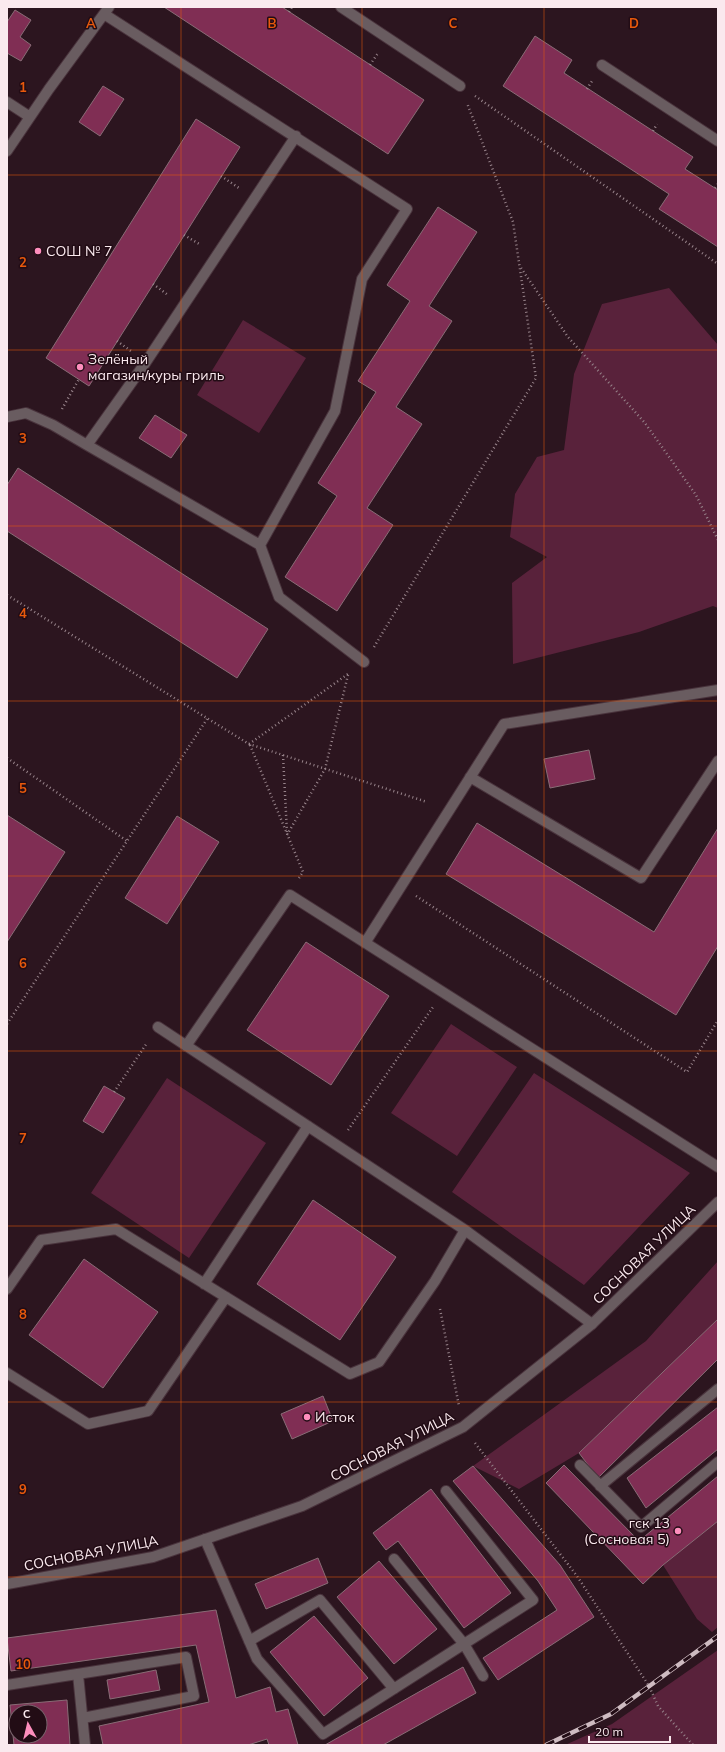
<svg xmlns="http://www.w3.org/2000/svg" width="725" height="1752" font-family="Mulish,sans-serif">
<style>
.green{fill:#59223b}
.building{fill:#802e54;stroke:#896c76;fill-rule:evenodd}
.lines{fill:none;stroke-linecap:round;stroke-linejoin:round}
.service-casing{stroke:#49333c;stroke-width:12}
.tertiary-casing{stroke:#49333c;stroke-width:12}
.path{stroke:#98848b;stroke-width:2.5;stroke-dasharray:1 3;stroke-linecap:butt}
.service{stroke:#695c60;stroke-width:10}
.tertiary{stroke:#695c60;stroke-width:10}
.rail-casing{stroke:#cebbc1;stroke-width:4.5}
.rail{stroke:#220c15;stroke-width:3;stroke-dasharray:9;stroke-linecap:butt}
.grid{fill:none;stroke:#e8590c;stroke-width:1;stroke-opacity:0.55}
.poi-dot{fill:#fe8ebd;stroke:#220c15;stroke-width:1.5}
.labels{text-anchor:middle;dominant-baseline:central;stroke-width:3;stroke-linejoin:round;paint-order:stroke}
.poi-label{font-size:14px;fill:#fae9ee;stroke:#220c15;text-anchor:start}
.street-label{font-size:14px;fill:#fae9ee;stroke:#220c15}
.grid-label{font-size:13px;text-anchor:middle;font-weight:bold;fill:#e8590c;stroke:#220c15;stroke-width:3;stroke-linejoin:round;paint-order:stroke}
</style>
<rect width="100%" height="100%" fill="#2c151f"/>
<path class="green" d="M669 288 718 345V608L713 606 639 632 513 664 512 583 547 557 510 537 515 494 537 457 564 450 574 374 602 304Z
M243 320 306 358 259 433 197 395Z
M451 1024 517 1067 457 1156 391 1113Z
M534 1073 690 1173 584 1285 452 1192Z
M167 1078 266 1143 189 1258 91 1193Z
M718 1261V1319L579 1453 519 1489 473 1466 646 1341Z
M718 1521V1627L712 1632 697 1619 663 1565Z
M718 1650V1745H565L612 1724Z"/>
<path class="building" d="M164 7H282L424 100 388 154Z
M15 10 31 20 20 37 31 45 21 61 7 53V22Z
M535 36 572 60 564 73 693 157 685 169 718 190V247L659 209 669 194 503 86Z
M103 86 124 99 100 136 79 122Z
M196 119 240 147 89 386 46 358Z
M438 207 477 232 429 306 452 321 396 407 422 424 367 508 393 525 337 611 285 577 337 496 318 483 376 392 358 381 410 301 387 285Z
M155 415 187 435 171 458 139 438Z
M18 468 268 629 237 678 7 531V485Z
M589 750 595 779 550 788 544 759Z
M7 815 65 852 7 942Z
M177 816 219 842 167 924 125 898Z
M477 823 654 932 718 828V946L676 1015 446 874Z
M306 942 389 996 331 1085 247 1030Z
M104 1086 125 1098 103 1133 83 1121Z
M313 1200 396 1257 340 1340 257 1284Z
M84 1259 158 1312 103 1388 29 1335Z
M718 1319V1359L598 1478 579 1453Z
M323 1396 333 1421 292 1439 281 1414Z
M718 1407V1449L646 1508 627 1478Z
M564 1465 639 1541 718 1476V1521L663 1565 643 1584 546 1483Z
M473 1466 560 1565 594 1617 498 1680 483 1658 557 1610 538 1581 453 1481Z
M431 1489 511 1593 464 1628 398 1541 386 1550 373 1533Z
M318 1558 328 1583 266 1609 255 1584Z
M379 1561 437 1629 394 1664 337 1597Z
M216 1610 236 1698 270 1687 276 1712 288 1709 298 1745H269L267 1739 248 1745H103L99 1726 209 1702 196 1645 11 1671 7 1638Z
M314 1616 368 1678 324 1716 270 1652Z
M463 1667 476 1693 383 1745H325Z
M156 1670 160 1690 110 1699 107 1680Z
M67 1700 70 1745H14L10 1705ZM16 1712H40V1736H16Z"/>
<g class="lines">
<g class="service-casing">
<path id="service" d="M341 7 460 86
M104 14 407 209 362 279 335 411 260 545 279 597 364 662
M602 65 718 141
M7 102 30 117
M7 151 49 89 109 7
M7 417 26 413 53 425 87 445 146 362 296 136
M87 445 260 545
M470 777 641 878 718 761
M365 943 504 724 718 690
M158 1027 465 1230 592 1324
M186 1046 290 895 718 1167
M204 1284 308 1126
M7 1289 41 1240 116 1229 350 1374 379 1362 435 1281 465 1230
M7 1373 88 1424 148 1411 226 1297
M580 1465 641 1527 718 1462
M600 1486 718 1389
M205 1539 257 1659 323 1734 533 1600 446 1491
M394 1559 464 1644 483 1676
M249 1641 320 1600 394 1689
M78 1674 85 1745
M7 1685 186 1657 194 1696 83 1718"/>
</g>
<g class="tertiary-casing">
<path id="tertiary" d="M7 1584 153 1557 302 1506 463 1427 592 1324 718 1202"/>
</g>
<path class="path" d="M289 12 292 7
M370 65 378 53
M587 89 592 81
M475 96 718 264
M653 131 657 124
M221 176 239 188
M715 188 718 184
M184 235 201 245
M521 268 568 337 645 423 696 495 718 540
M153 284 168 295
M117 341 131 351
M62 409 79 379
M7 595 249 744 427 802
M374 647 536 378 513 222 467 103
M249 744 348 674
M250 745 303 872 299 878
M283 755 287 833
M7 758 127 841
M287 835 325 769 348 675
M416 896 687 1072 718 1020
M7 1024 207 719
M114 1092 147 1043
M348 1130 433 1007
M440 1309 459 1406
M475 1443 577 1576 649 1686 658 1706 693 1745"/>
<use href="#service" class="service"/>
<use href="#tertiary" class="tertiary"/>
<g class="rail-casing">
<path id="rail" d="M546 1745 611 1714 718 1636"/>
</g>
<use href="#rail" class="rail"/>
</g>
<path class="grid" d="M181 7V1745M362 7V1745M544 7V1745M7 175H718M7 350H718M7 526H718M7 701H718M7 876H718M7 1051H718M7 1226H718M7 1402H718M7 1577H718"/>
<g class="poi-dot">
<circle cx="38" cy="251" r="4"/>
<circle cx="80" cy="367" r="4"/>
<circle cx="307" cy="1417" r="4"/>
<circle cx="678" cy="1531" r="4"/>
</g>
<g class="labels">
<g class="poi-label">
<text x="46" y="251">СОШ № 7</text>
<text x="88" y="359">Зелёный<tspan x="88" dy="16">магазин/куры гриль</tspan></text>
<text x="315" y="1417">Исток</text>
<text x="670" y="1523" text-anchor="end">гск 13<tspan x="670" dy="16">(Сосновая 5)</tspan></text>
</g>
<g class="street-label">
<text transform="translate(644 1254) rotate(-44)">СОСНОВАЯ УЛИЦА</text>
<text transform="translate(392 1446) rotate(-27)">СОСНОВАЯ УЛИЦА</text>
<text transform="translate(91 1553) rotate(-11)">СОСНОВАЯ УЛИЦА</text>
</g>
</g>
<g class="grid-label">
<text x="91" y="28">A</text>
<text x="272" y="28">B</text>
<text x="453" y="28">C</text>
<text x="634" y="28">D</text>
<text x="23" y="92">1</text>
<text x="23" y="267">2</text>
<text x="23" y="443">3</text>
<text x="23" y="618">4</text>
<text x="23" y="793">5</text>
<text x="23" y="968">6</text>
<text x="23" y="1143">7</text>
<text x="23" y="1319">8</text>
<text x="23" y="1494">9</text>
<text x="23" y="1669">10</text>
</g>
<rect width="725" height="1752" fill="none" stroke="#fae9ee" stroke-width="16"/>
<g transform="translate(28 1724) rotate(352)"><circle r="19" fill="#220c15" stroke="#78646c"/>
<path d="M0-3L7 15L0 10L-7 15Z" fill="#fe8ebd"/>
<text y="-6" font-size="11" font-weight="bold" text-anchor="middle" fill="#fae9ee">С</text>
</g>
<path d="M589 1736v6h81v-6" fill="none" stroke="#fae9ee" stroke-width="2"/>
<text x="595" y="1736" font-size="12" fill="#fae9ee" stroke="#220c15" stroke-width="3" paint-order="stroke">20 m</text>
</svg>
